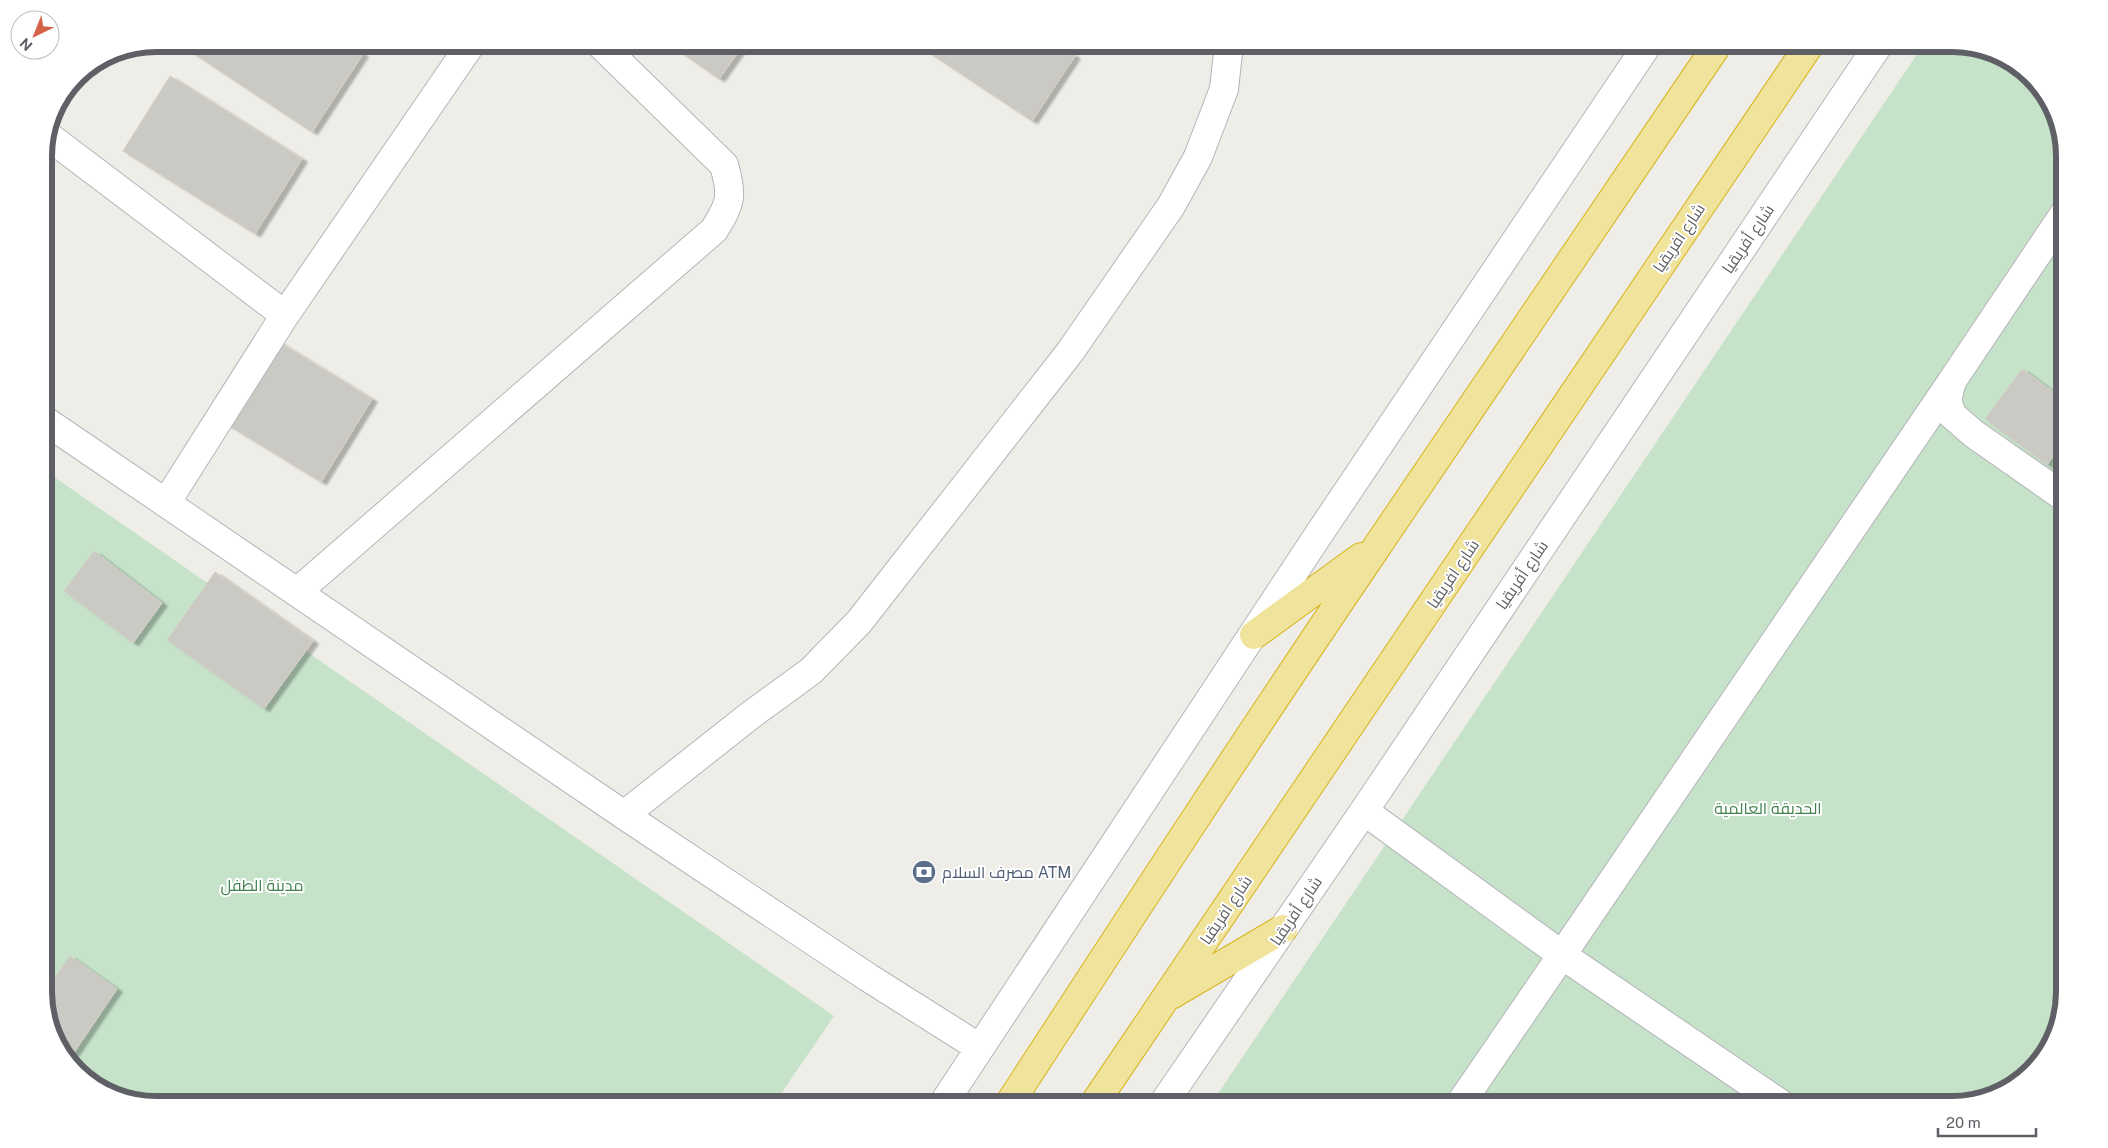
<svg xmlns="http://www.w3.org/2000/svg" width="2108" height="1148" font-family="'Public Sans',Cairo,sans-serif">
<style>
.green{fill:#c6e3ca}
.building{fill:#cac9c3;stroke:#d2d0c6;filter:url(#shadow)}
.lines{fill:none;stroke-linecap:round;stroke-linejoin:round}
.minor-casing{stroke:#b4b5b9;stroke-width:30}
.highway-casing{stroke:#d9b31c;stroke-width:30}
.minor{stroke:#fff;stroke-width:28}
.highway{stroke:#f0e49c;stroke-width:28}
.labels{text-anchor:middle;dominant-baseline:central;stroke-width:4;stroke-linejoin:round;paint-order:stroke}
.street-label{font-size:16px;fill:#5e6065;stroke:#fff}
.park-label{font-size:16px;fill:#41814b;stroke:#fff}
.service-label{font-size:16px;fill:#4e5e75;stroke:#fff;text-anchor:start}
.rim{fill:none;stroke:#5e6065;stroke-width:6}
</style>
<defs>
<filter id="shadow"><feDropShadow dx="5.5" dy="3" stdDeviation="1" flood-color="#0004"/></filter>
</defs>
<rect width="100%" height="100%" fill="#eeede7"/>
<path class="green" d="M1924 44H1951L2001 56 2045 94 2064 150V991L2052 1041 2008 1089 1951 1104H1211Z
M44 470 834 1016 774 1104H157L107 1092 63 1054 44 999Z"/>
<path class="building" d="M179 44H348L363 54 312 132Z
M669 44H744L719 79Z
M933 44H1057L1075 56 1032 121 928 52Z
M170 76 302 159 255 234 123 151Z
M274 339 372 399 321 482 223 422Z
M2022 369 2064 400V441L2047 465 1985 419Z
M94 551 162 603 133 643 64 591Z
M215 572 313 641 264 709 167 640Z
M70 956 117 989 69 1060 63 1054 44 999V993Z"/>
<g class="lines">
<g class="minor-casing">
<path id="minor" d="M48 136 285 315
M2064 214 1952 381 1947 400 1952 415 1974 434 2064 497
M44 420 624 815 869 978 980 1048
M166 503 285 315 471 44
M297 592 714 230C731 203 733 196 724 165L600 44
M1364 811 1562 955 1952 381
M624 815 752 714 811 671 859 622 1070 352 1171 206 1198 157 1224 89 1229 44
M943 1104 1317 537 1648 44
M1163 1104 1364 811 1879 44
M1460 1104 1562 955 1781 1104"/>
</g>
<g class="highway-casing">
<path id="highway" d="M1254 635 1361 557
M1171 995 1283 929
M1009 1104C1130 918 1251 732 1376 548 1489 379 1605 212 1718 44
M1094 1104 1810 44"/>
</g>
<use href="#minor" class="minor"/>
<use href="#highway" class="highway"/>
</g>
<defs>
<g id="bank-disc" transform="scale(1.25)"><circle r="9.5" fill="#5c6f8a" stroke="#fff"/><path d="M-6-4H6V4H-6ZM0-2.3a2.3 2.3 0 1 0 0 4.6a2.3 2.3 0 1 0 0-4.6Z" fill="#fff"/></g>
</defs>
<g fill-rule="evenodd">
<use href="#bank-disc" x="924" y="872"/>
</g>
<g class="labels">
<g class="street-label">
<text transform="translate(1679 238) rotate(-56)">شارع افريقيا</text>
<text transform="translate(1748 239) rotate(-56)">شارع أفريقيا</text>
<text transform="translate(1453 574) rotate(-56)">شارع افريقيا</text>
<text transform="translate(1522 575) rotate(-56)">شارع أفريقيا</text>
<text transform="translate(1226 910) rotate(-56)">شارع افريقيا</text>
<text transform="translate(1296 911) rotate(-56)">شارع أفريقيا</text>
</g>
<g class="park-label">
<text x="1768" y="808">الحديقة العالمية</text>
<text x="262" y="885">مدينة الطفل</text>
</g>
<g class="service-label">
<text x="942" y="872">مصرف السلام ATM</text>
</g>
</g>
<path d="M0 0H2108V1148H0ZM156 52H1952A104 104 0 0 1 2056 156V992A104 104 0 0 1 1952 1096H156A104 104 0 0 1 52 992V156A104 104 0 0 1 156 52Z" fill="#fff" fill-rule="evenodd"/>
<path class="rim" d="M156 52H1952A104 104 0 0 1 2056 156V992A104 104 0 0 1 1952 1096H156A104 104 0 0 1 52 992V156A104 104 0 0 1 156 52Z"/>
<g transform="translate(35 35) rotate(223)"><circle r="24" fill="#ffffff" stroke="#bfbfc1"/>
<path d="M0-4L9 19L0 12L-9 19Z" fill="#d46247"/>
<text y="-8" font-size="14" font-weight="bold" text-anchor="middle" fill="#5e6065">N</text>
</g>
<path d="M1938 1128v8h98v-8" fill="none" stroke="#5e6065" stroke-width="2.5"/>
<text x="1946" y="1128" font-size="15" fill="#5e6065" stroke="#ffffff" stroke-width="4" paint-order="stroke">20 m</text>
</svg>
